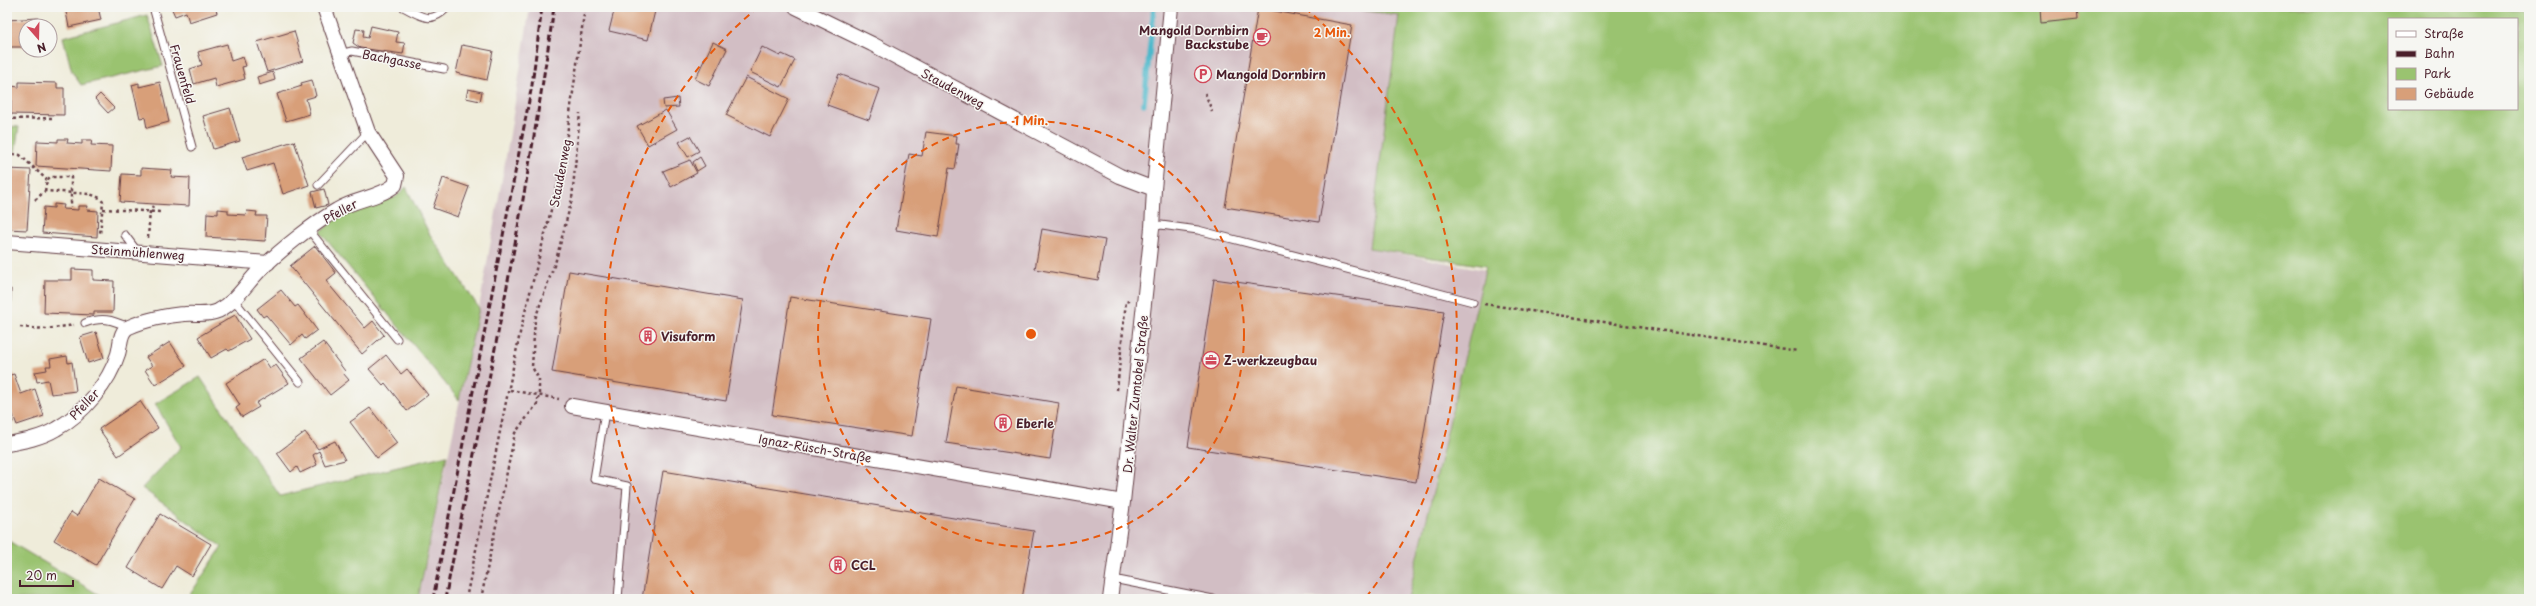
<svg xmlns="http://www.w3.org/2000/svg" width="2536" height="606" font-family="'Playpen Sans',sans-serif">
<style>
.industrial{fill:#d2bec4}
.green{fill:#9ac370;stroke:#72714e;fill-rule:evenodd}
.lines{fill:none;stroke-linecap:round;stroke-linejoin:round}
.stream{stroke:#4eb8cb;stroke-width:5.5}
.building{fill:#d89f79}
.service-casing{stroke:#633e45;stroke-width:9}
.minor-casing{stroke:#633e45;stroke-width:16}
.path{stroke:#633e45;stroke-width:2.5;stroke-dasharray:3 3;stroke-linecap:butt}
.service{stroke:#fff;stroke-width:7}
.minor{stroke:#fff;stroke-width:14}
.rail{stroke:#4a1f2b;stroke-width:3;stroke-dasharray:6 3;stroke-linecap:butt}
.ring{fill:none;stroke:#e8590c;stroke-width:2;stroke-dasharray:7 5}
.labels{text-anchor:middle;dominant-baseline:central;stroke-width:3;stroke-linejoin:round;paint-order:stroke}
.poi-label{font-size:12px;font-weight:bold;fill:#4a1f2b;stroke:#f6f6f2;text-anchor:start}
.street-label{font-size:12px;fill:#4a1f2b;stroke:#f6f6f2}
.centre{fill:#e8590c;stroke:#f6f6f2;stroke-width:2}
.ring-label{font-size:12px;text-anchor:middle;font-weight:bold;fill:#e8590c;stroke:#f6f6f2;stroke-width:3;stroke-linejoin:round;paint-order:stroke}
</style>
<rect width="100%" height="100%" fill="#f6f6f2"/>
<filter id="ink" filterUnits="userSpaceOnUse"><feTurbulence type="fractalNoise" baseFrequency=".025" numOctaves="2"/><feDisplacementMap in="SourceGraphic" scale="8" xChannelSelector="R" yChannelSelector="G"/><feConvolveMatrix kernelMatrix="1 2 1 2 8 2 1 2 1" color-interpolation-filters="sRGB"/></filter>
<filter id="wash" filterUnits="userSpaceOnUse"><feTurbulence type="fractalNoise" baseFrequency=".012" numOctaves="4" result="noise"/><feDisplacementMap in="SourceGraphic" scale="16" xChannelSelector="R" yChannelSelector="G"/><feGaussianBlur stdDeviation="0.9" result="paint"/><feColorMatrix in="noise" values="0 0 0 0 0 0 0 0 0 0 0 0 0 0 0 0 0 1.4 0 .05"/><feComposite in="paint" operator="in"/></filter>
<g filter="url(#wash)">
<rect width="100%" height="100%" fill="#efecda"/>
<path class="industrial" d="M530 7H1333L1399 14 1369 248 1485 270 1408 599H418L479 308 510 134Z"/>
<path class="green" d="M1333 7H2529V599H1408L1486 266 1369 248 1399 15ZM2389 19H2517V109H2389Z
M147 15 163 66 81 85 72 72 63 37Z
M7 126 19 127 15 152 7 151Z
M406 187 429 233 479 308 459 400 320 232 345 212 396 197Z
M200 377 280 496 447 455 418 599H187L222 547 142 488 181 447 155 404Z
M7 540 106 599H7Z"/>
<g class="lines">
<path class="stream" d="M1144 104 1154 7"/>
</g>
<g id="blocks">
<path class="building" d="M65 7H98L101 20 69 27Z
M171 7H215L217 13 189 22 186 12 175 16Z
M615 7H637L655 11 648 40 609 31Z
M2040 7H2077L2078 19 2041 23Z
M1258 8 1352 25 1319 222 1225 207Z
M38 18V26H26V47H10V53H7V20Z
M371 26 398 32 396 42 405 43 403 54 360 48 353 43 356 29 364 30 363 37 368 38Z
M294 31 303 61 267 72 257 42Z
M713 42 727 49 709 86 695 79Z
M227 44 231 61 243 57 246 66 242 67 245 79 216 87 214 78 194 84 190 69 202 65 198 52Z
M462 45 493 51 487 80 456 73Z
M762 47 780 56 782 54 795 60 781 87 750 72Z
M273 72 275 80 259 85 257 77Z
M839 74 880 89 869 120 827 105Z
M746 77 789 99 770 137 726 115Z
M312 80 316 96 306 99 310 114 286 121 277 94 302 86 301 83Z
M19 82 57 83V88H64V115L11 114V86L19 87Z
M160 82 169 122 147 128 145 117 140 118 132 85 139 83V87Z
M468 89 482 92 480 101 466 98Z
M100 94 114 108 108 113 95 99Z
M678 98 679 107 664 108 663 100Z
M230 108 240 141 213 149 203 116Z
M666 110 677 129 648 145 637 126Z
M926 132 957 136 956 144H959L955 169 949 168 938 237 896 230 909 154 922 156Z
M690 136 699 151 688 157 679 142Z
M58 139H68L67 143 82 144V140H92L91 145 112 146 111 171 36 166 37 141 58 142Z
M294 141 309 185 283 194 273 163 247 171 242 157Z
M700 157 705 166 697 171 693 162Z
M690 160 697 173 671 187 663 171Z
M141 168 172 170 171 177 190 178 189 206 120 202 122 174 141 175Z
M7 169 31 170 27 230 7 229Z
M443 178 469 187 458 217 433 208Z
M324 189 328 205 316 208 312 192Z
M54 204 64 205 63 209 78 210V206H88L87 210 98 211 97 237 42 233 44 207 54 208Z
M218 209 228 210V214L246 215 247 211 257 212 256 216H267L265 241 206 237 207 213 218 214Z
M1042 229 1105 240 1098 280 1035 269Z
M315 246 336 273 326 281 365 328 373 321 384 335 362 354 290 266Z
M72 269 93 270V280L114 281 113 312H94V315L44 313 45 280H72Z
M569 271 743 300 726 401 552 372Z
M1214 279 1444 311 1416 482 1188 447Z
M7 289H11L10 325H7Z
M281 290 295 307 298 305 317 330 305 339 302 335 291 345 266 315 263 317 257 309Z
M790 297 931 319 912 436 772 415Z
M235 315 250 339 229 351 227 349 211 358 198 337Z
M96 332 104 358 88 363 80 337Z
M170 342 186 366 155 385 145 370 152 366 146 357Z
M323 342 345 371 343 373 349 380 330 395 301 358Z
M386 355 401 374 407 369 428 395 407 411 385 383 383 385 369 369Z
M67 356 68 363 72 362 76 391 51 394 48 380 37 382 35 372 47 370 46 366H51L50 359Z
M264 359 270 368 276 365 289 383 256 403 259 407 242 417 236 408 240 405 226 383Z
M14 374 21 394 35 389 44 416 17 425 7 400V376Z
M956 386 1059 403 1050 459 946 443Z
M140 401 158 428 118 456 99 429Z
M7 406 13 422 7 425Z
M370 408 397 443 377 458 350 422Z
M305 432 318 449 335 441 345 460 325 465 319 451 313 455 317 465 300 473 297 467 291 472 277 453Z
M663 471 1034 531 1022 599H642Z
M99 478 135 499 96 565 54 540 71 512 77 516Z
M160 514 211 544 192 576 176 566 162 589 128 568Z"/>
</g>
</g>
<g filter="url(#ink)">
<use href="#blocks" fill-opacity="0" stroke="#633e45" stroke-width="1"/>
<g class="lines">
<g class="service-casing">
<path id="service" d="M153 7 192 147
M403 7C423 17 430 25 448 7
M339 54 352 51 444 69
M318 185 368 132
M1152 228 1161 225 1198 230 1473 302
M309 230 397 339
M125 235 137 251
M234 300 300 382
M85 323C102 317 111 319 128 327
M605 412 594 479 627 486 618 599
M1113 579 1213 599"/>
</g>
<g class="minor-casing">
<path id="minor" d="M796 7 872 44 1120 176 1154 189
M7 242 268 263
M572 406 1123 502
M7 444C24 441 41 438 56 429 83 414 109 383 118 354 121 345 119 331 129 327 145 320 168 315 185 314 196 313 207 316 218 311 236 302 245 285 259 271 278 252 314 223 337 210 355 199 379 198 395 185L397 176 368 132 324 7
M1110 599 1123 502 1152 228 1154 189 1171 7"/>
</g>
<path class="path" d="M1205 93 1212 111
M7 119 54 118
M7 153 20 155 47 180
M45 191 47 180 50 177H71V207
M35 200 45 191 90 194 100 198 103 202 100 234
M103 209 161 212
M148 238 150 211 153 206
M1484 304 1798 351
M20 327 46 329 74 325
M510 390 559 399
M1117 390 1126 301 1130 302
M466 599 521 328 563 163 585 7
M481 599 515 433 537 404 539 395V379L532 367 535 319 556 260 572 199 580 113"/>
<use href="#service" class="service"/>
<use href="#minor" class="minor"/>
<path class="rail" d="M433 599 532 85 542 7
M445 599C484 402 526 206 554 7"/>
</g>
</g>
<g class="ring">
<circle cx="1031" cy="334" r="213"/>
<path d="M695 596A426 426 0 0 1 757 8M1305 8A426 426 0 0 1 1367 596"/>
</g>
<defs>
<g id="cafe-ring" transform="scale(0.9)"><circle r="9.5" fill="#f6f6f2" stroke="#d1495b" stroke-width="1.5"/><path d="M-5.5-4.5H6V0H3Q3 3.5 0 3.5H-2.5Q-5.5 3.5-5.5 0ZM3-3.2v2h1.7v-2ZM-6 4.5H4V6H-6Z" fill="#d1495b"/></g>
<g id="parking-ring" transform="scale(0.9)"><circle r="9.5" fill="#f6f6f2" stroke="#d1495b" stroke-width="1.5"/><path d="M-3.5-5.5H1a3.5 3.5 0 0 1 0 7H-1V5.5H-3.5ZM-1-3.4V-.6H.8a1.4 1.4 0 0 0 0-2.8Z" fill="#d1495b"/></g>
<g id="building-ring" transform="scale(0.9)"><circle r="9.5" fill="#f6f6f2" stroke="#d1495b" stroke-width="1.5"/><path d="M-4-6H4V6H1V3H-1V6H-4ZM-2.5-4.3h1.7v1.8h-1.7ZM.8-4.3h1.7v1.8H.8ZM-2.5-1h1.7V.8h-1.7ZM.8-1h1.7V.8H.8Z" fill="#d1495b"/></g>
<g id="office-ring" transform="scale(0.9)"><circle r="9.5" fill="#f6f6f2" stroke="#d1495b" stroke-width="1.5"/><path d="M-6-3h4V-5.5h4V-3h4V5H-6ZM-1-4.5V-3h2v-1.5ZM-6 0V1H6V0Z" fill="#d1495b"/></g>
</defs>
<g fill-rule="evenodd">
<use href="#cafe-ring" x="1262" y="37"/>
<use href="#parking-ring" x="1203" y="74"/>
<use href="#building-ring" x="648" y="336"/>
<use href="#office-ring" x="1211" y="360"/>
<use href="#building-ring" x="1003" y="423"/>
<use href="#building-ring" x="838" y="565"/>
</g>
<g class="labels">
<g class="poi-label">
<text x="1249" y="30" text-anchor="end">Mangold Dornbirn<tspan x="1249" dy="14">Backstube</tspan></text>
<text x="1216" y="74">Mangold Dornbirn</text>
<text x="661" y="336">Visuform</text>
<text x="1224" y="360">Z-werkzeugbau</text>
<text x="1016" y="423">Eberle</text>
<text x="851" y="565">CCL</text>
</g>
<g class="street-label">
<text transform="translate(392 59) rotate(11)">Bachgasse</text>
<text transform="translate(183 74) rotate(74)">Frauenfeld</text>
<text transform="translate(953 88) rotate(28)">Staudenweg</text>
<text transform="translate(560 173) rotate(-79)">Staudenweg</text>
<text transform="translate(340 211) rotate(-29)">Pfeller</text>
<text transform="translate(138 252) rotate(4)">Steinmühlenweg</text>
<text transform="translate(1135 394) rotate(-84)">Dr. Walter Zumtobel Straße</text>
<text transform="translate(84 404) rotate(-47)">Pfeller</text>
<text transform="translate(815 448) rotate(10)">Ignaz-Rüsch-Straße</text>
</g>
</g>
<circle cx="1031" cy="334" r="6" class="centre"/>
<g class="ring-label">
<text x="1332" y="37">2 Min.</text>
<text x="1031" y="125">1 Min.</text>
</g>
<rect width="2536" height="606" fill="none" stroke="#f6f6f2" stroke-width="24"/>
<rect x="2388" y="18" width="130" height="92" fill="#f6f6f2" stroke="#b1a0a2"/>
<rect x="2396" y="31" width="20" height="6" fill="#ffffff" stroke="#b1a0a2"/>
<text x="2424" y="38" font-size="12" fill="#4a1f2b">Straße</text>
<rect x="2396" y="51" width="20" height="6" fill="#4a1f2b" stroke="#b1a0a2"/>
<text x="2424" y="58" font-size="12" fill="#4a1f2b">Bahn</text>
<rect x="2396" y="68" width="20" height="12" fill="#9ac370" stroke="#b1a0a2"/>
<text x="2424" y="78" font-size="12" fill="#4a1f2b">Park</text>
<rect x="2396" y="88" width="20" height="12" fill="#d89f79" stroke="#b1a0a2"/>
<text x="2424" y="98" font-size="12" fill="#4a1f2b">Gebäude</text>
<g transform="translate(38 38) rotate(160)"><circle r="19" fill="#f6f6f2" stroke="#b1a0a2"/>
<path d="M0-3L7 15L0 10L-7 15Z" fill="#d1495b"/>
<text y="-6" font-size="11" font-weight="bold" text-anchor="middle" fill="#4a1f2b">N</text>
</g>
<path d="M20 580v6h53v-6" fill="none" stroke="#4a1f2b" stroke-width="2"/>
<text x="26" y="580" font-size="12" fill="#4a1f2b" stroke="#f6f6f2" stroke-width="3" paint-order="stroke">20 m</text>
</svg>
